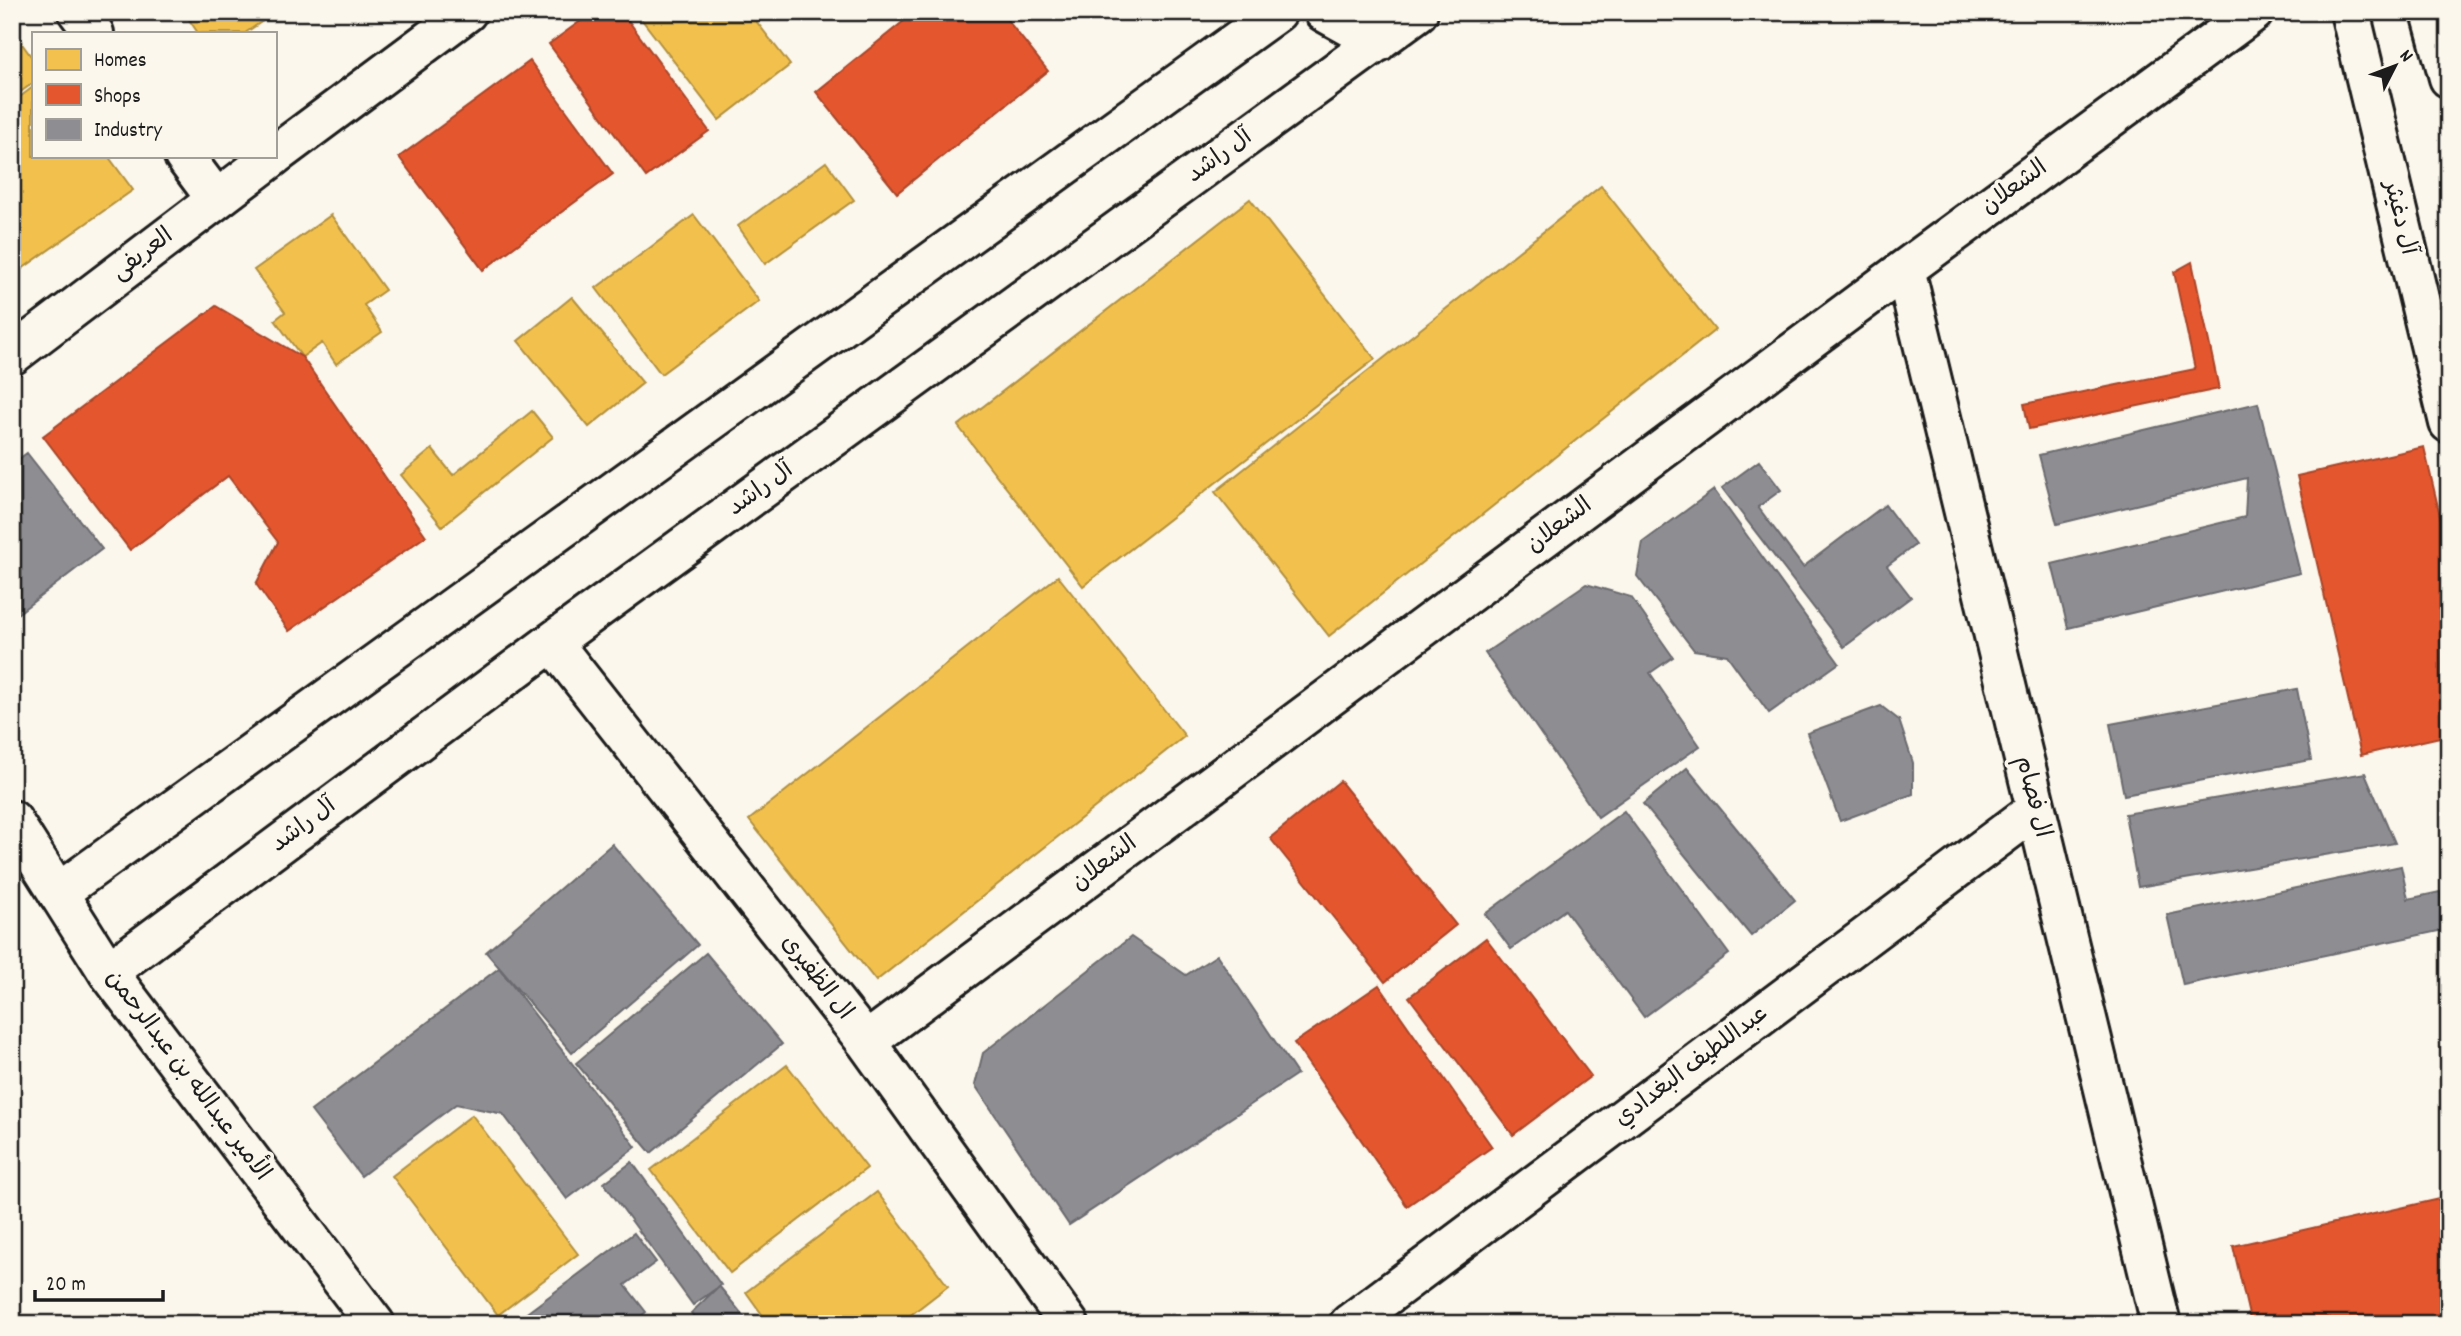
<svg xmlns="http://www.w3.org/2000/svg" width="2461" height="1336" font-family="Dekko,'Playpen Sans Arabic',sans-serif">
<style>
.homes{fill:#f2c14e;stroke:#b2903f;stroke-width:2}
.shops{fill:#e4572e;stroke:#a84529;stroke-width:2}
.industry{fill:#8d8d92;stroke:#6b6b6f;stroke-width:2}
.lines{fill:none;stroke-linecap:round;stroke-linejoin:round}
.minor-casing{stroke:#1c1c1c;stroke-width:44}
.major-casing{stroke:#1c1c1c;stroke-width:44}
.minor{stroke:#fbf7ec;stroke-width:38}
.major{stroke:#fbf7ec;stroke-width:38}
.labels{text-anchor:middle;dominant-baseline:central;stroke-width:7;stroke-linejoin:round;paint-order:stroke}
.street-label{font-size:24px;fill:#1c1c1c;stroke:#fbf7ec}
</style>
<rect width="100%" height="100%" fill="#fbf7ec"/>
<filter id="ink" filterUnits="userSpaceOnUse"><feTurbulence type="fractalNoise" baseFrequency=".0143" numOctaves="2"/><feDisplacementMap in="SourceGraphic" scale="14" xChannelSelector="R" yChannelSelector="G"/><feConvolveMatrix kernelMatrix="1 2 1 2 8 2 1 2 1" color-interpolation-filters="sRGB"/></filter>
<g filter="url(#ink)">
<path class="homes" d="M184 12H276L245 33H198Z
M636 12H749L790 65 719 120Z
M20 41 33 59V83L12 98V47Z
M33 87V156H108L133 190 12 276V103Z
M826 162 854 200 765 264 738 226Z
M1601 186 1715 330 1329 636 1215 492Z
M1250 199 1375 359 1083 586 958 426Z
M331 215 385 290 364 305 382 332 336 364 322 343 302 357 275 320 285 312 254 270Z
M694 215 759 301 661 374 596 288Z
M572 297 643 383 589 427 518 341Z
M532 411 553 437 442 526 401 475 432 449 453 475Z
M1058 576 1185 736 876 981 749 820Z
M787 1065 867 1168 730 1273 651 1170Z
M472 1115 578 1254 498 1315 392 1176Z
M877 1192 948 1286 899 1324H769L746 1292Z"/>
<path class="shops" d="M593 12H622L709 131 646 177 549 44Z
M915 12H1001L1048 71 897 193 816 92Z
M530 61 613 174 483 270 399 157Z
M2192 262 2219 389 2029 429 2024 404 2195 369 2174 272Z
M216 306 302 357 426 536 289 631 256 584 278 542 228 476 130 550 43 436Z
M2424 447 2449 554V735L2361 755 2297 476Z
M1340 781 1456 925 1385 982 1270 838Z
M1486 938 1591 1076 1513 1135 1409 997Z
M1379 985 1492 1147 1407 1206 1294 1043Z
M2440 1199 2449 1235V1324H2251L2233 1246Z"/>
<path class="industry" d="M2258 403 2300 573 2068 628 2052 564 2245 517 2247 478 2057 524 2039 455Z
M27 453 102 549 12 618V464Z
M1759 461 1781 490 1758 507 1803 567 1885 505 1915 545 1887 566 1911 597 1844 647 1722 488Z
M1714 490 1839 663 1769 713 1727 655 1694 650 1637 576 1643 542Z
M1586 584 1631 597 1673 657 1650 673 1700 746 1598 817 1485 653Z
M2297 689 2311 760 2124 795 2110 724Z
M1881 706 1899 720 1913 763V794L1840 821 1807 733Z
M1687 768 1795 900 1751 936 1643 804Z
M2365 773 2395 843 2138 887 2125 814Z
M1624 811 1729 954 1644 1017 1565 910 1511 949 1485 914Z
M612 844 698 945 572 1053 486 952Z
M2401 866 2408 899 2440 892 2448 929 2183 985 2167 915Z
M1131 937 1186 975 1217 955 1297 1074 1069 1225 975 1085 983 1053Z
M706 953 782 1044 651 1153 576 1063Z
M499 968 636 1147 567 1199 503 1114 456 1104 361 1176 311 1111Z
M632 1162 721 1285 693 1305 604 1183Z
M634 1233 656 1262 625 1285 646 1312 631 1324H512Z
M719 1286 750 1324H700L691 1313Z"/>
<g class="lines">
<g class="minor-casing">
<path id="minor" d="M78 12 94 33
M1324 12 1378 42 1375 21
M2350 12 2449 423
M2431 12 2449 78
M275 155 467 12
M184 156 216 199
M1905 269 2161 1324
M12 355 274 156
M552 642 866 1042 1069 1324
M58 893 1277 12
M108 972 552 642 1418 12
M866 1042 1905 269 2254 12
M1349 1324 2035 810"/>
</g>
<g class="major-casing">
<path id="major" d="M12 820 108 972 375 1324"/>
</g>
<use href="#minor" class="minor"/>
<use href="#major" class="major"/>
</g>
</g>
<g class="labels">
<g class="street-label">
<text transform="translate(1220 157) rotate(-36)">آل راشد</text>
<text transform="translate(2015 188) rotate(-36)">الشعلان</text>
<text transform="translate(2399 218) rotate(76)">آل دغيثر</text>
<text transform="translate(143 255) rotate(-37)">العريفى</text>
<text transform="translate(761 490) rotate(-36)">آل راشد</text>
<text transform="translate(1560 526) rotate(-37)">الشعلان</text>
<text transform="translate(2032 797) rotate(76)">ال فصام</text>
<text transform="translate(304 826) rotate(-37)">آل راشد</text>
<text transform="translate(1105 864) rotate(-37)">الشعلان</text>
<text transform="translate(816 978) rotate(52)">ال الظفيرى</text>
<text transform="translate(1692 1067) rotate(-37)">عبداللطيف البغدادي</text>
<text transform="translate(187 1076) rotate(53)">الأمير عبدالله بن عبدالرحمن</text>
</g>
</g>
<rect width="2461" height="1336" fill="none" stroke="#fbf7ec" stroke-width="42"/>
<rect x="21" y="21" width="2419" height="1294" fill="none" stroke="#1c1c1c" stroke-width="2.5" filter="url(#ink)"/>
<rect x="32" y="32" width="245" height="126" fill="#fbf7ec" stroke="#a29f99" stroke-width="2"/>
<rect x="46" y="49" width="35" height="21" fill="#f2c14e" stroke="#a29f99" stroke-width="2"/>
<text x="94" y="66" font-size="21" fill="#1c1c1c">Homes</text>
<rect x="46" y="84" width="35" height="21" fill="#e4572e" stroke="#a29f99" stroke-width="2"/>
<text x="94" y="102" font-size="21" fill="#1c1c1c">Shops</text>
<rect x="46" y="119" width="35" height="21" fill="#8d8d92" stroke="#a29f99" stroke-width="2"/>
<text x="94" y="136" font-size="21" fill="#1c1c1c">Industry</text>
<g transform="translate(2395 66) rotate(48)" stroke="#fbf7ec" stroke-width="5" paint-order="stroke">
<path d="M0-5L12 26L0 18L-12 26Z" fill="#1c1c1c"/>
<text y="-10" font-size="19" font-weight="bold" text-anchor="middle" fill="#1c1c1c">N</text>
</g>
<path d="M35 1290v10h128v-10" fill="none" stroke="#1c1c1c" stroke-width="3.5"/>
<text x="46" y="1290" font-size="21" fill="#1c1c1c" stroke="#fbf7ec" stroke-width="5" paint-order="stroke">20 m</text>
</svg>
